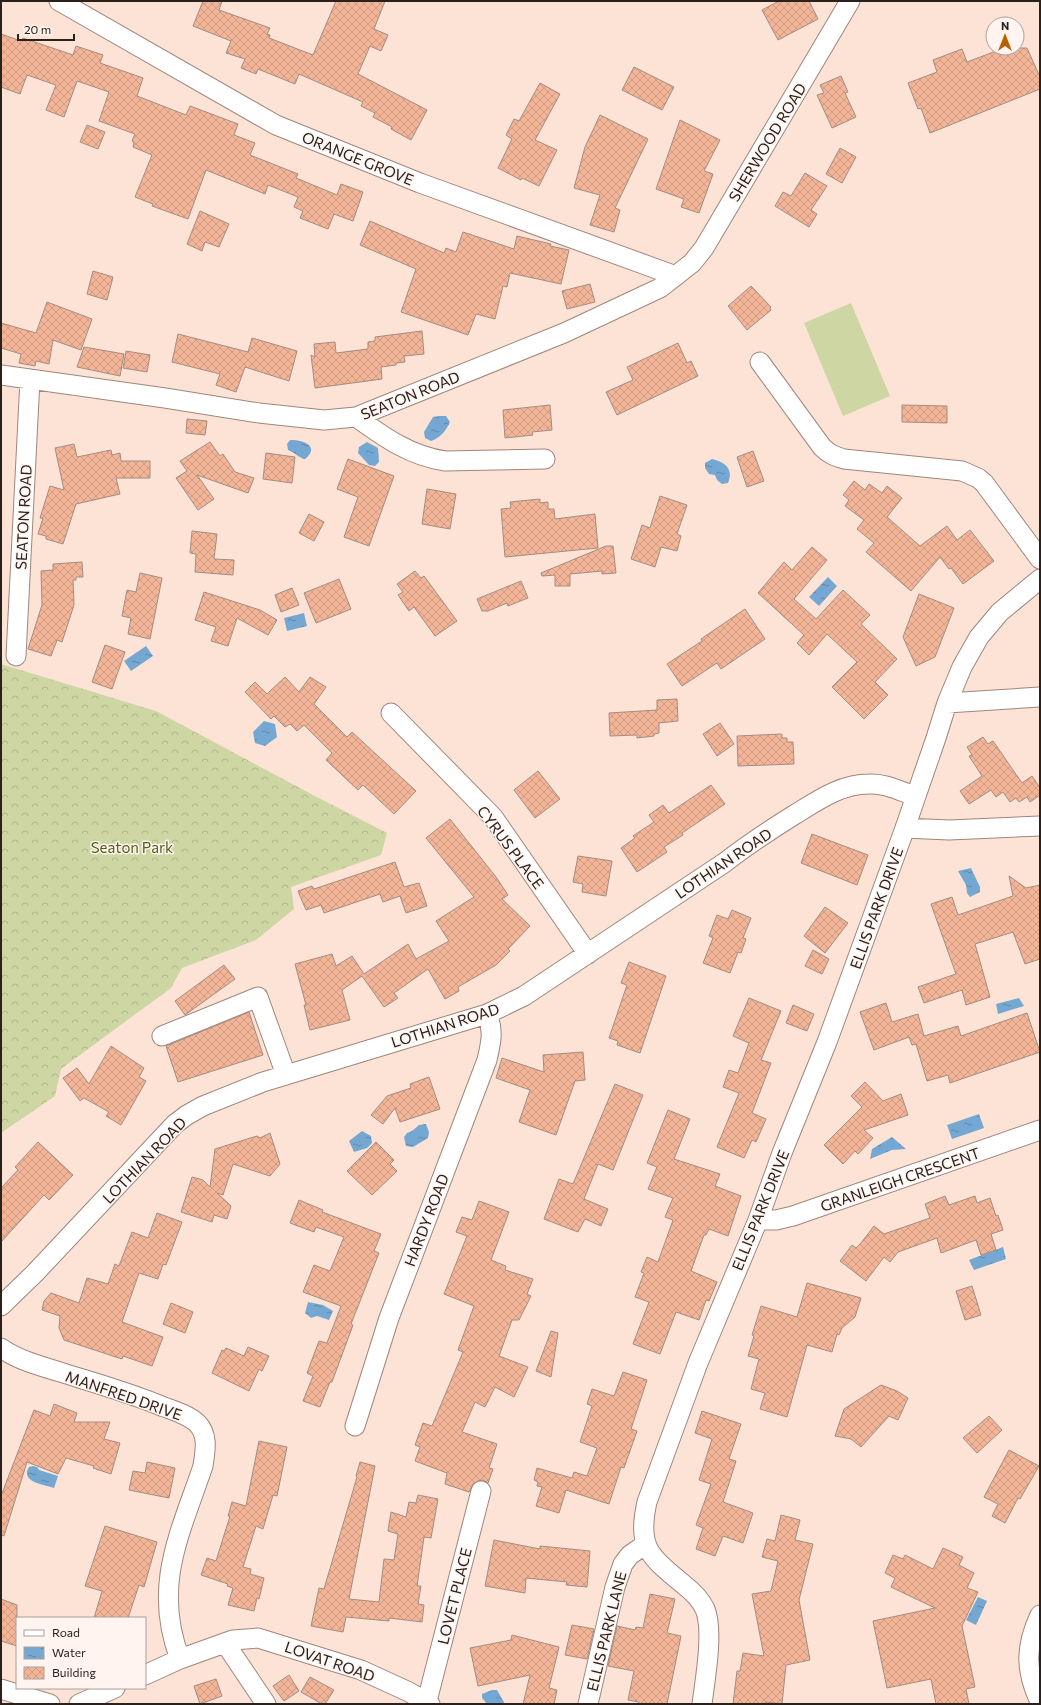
<svg xmlns="http://www.w3.org/2000/svg" width="1041" height="1705" font-family="Commissioner,sans-serif">
<style>
.forest{fill:url(#forest-crowns)}
.pitch{fill:#ced7a3}
.water{fill:url(#water-ripples)}
.building{fill:url(#building-cross-hatch);stroke:#a58c81}
.lines{fill:none;stroke-linecap:round;stroke-linejoin:round}
.minor-casing{stroke:#9f867b;stroke-width:21}
.minor{stroke:#fff;stroke-width:19}
.labels{text-anchor:middle;dominant-baseline:central;stroke-width:3;stroke-linejoin:round;paint-order:stroke}
.street-label{font-size:15px;fill:#2a211c;stroke:#fff4ef}
.park-label{font-size:15px;fill:#555d18;stroke:#fff4ef}
</style>
<defs>
<pattern id="forest-crowns" width="20" height="18" patternUnits="userSpaceOnUse"><rect width="20" height="18" fill="#ced7a3"/><path d="M2 6a3 3 0 1 1 6 0M12 15a3 3 0 1 1 6 0" fill="none" stroke="#b1b88c"/></pattern>
<pattern id="water-ripples" width="26" height="14" patternUnits="userSpaceOnUse"><rect width="26" height="14" fill="#74a8d2"/><path d="M2 4q2-2 4 0t4 0M15 11q2-2 4 0t4 0" fill="none" stroke="#5f88aa"/></pattern>
<pattern id="building-cross-hatch" width="8" height="8" patternUnits="userSpaceOnUse"><rect width="8" height="8" fill="#f3b597"/><path d="M0 0l8 8M0 8l8-8" fill="none" stroke="#d09b82"/></pattern>
</defs>
<rect width="100%" height="100%" fill="#fde3d6"/>
<path class="forest" d="M1 664 156 711 313 795 387 833 381 855 291 887 294 909 256 940 182 968 171 988 61 1069 55 1096 1 1133Z"/>
<path class="pitch" d="M851 303 890 396 843 416 804 323Z"/>
<path class="water" d="M439 416H446L450 422C446 431 440 438 431 441L425 438 424 432 433 417Z
M290 440C302 439 321 446 305 459 299 458 294 452 288 450L287 444Z
M367 442 378 448 379 462 375 466 369 465 358 453 359 447Z
M712 459C725 462 734 469 728 483L722 484 717 480 715 475 709 474 705 468V463Z
M828 577 837 586 819 606 809 597Z
M304 613 307 626 287 631 284 618Z
M146 646 153 656 131 671 124 661Z
M264 721 275 724 277 737 265 746 255 743 253 732Z
M971 868 980 887V892L970 897 967 893 966 885 958 871Z
M1019 998 1024 1006 998 1014 996 1004Z
M979 1114 984 1128 952 1139 947 1125Z
M426 1124 429 1132 428 1138 413 1147 406 1146 404 1137 407 1133 412 1131 419 1125Z
M362 1131 371 1136 372 1143 367 1148 354 1152 349 1141Z
M892 1137 906 1149 892 1150 870 1159 872 1149Z
M1003 1247 1006 1259 974 1270 969 1260Z
M308 1302 323 1305 333 1311 329 1320 317 1316 311 1318 305 1313Z
M33 1466 37 1467 39 1470 58 1476 54 1488C43 1484 20 1482 29 1467Z
M978 1597 987 1601 976 1625 966 1620Z
M492 1690H497L505 1704H487L482 1698V1694Z"/>
<path class="building" d="M203 1H222L219 10 270 28 267 34 270 35 269 38 313 55 336 1H385L374 29 388 35 381 51 370 46 358 74 427 110 411 140 391 129 392 127 373 117 375 113 361 106 363 102 299 74 295 84 258 69 256 74 241 68 245 59 226 53 231 41 193 26Z
M779 1H809L818 19 778 40 762 10Z
M1 34 21 41 23 38 73 55 76 46 103 55 100 63 143 78 137 96 186 115 190 106 238 124 234 135 255 143 250 155 298 174 296 178 337 195 341 184 363 192 353 221 334 214 328 229 300 218 303 211 294 207 298 197 268 185 265 194 206 170 188 219 152 206 153 204 135 197 152 155 133 147 134 142 132 141 135 134 99 121 109 92 77 81 64 117 46 110 56 85 27 75 20 94 1 87Z
M1004 48H1027L1040 77V89L930 133 921 108 918 109 908 83 937 72 933 60 962 49 967 62Z
M634 67 674 87 662 110 622 90Z
M841 76 848 92 845 93 856 117 832 128 817 95 824 93 820 85Z
M540 83 560 94 535 140 557 150 539 186 522 178 521 180 498 168 512 139 506 135 514 119 519 121Z
M600 115 648 139 615 208 620 210 614 232 590 225 600 195 574 188 585 147Z
M680 120 720 140 704 171 713 174 699 213 681 207 684 199 656 189Z
M87 125 105 132 98 149 80 142Z
M840 148 856 157 842 183 826 174Z
M805 173 827 186 811 210 817 214 809 227 775 206 783 192 791 196Z
M200 211 229 224 219 247 205 242 202 251 187 244Z
M370 221 444 253 446 248 456 252 463 232 514 249 517 236 551 244 550 246 569 250 561 284 510 273 507 287 503 286 495 319 476 314 468 335 401 312 416 269 360 245Z
M93 271 113 277 107 300 87 294Z
M590 284 595 302 567 309 562 291Z
M751 286 771 307 770 308 771 310 747 330 728 306Z
M47 302 92 319 81 350 53 340 49 364 36 361 35 366 19 363 21 354 1 348V323L36 333Z
M422 331 424 354 404 356 405 362 396 363V365L381 367 382 379 315 388 311 355 315 357 314 344 335 342 336 353 368 349V342L375 341V337Z
M178 334 248 352 252 338 297 351 289 381 245 367 236 392 216 385 220 374 172 362Z
M678 343 687 363 691 361 698 376 617 415 606 392 633 380 627 367Z
M84 347 124 354 120 376 77 367Z
M126 351 150 355 147 372 123 368Z
M550 405 552 430 532 432 533 435 505 438 503 410Z
M902 405 947 406V423L902 422Z
M187 419 207 421 205 435 186 433Z
M210 442 220 456 223 454 235 472 254 478 248 493 197 475 214 499 198 510 176 478 187 471 180 461Z
M74 444 77 457 111 450 112 455 120 453 121 461H150V478H116L120 494 76 504 63 544 46 539V536L38 534 43 518H40L50 486 64 490 55 448Z
M753 451 764 481 747 487 737 457Z
M266 453 295 457 292 483 263 479Z
M348 459 394 476 369 546 344 537 358 497 337 489Z
M854 481 865 490 869 484 882 493 887 486 902 498 887 517 920 546 947 526 957 540 970 530 994 561 963 584 951 568 949 569 940 557 911 591 866 552 874 543 857 529 864 520 845 506 849 500 843 495Z
M427 489 456 494 450 529 422 524Z
M660 496 687 505 677 534 681 536 677 551 661 547 655 567 631 559 642 525 650 528Z
M540 499V503L548 502V509H554L555 519 595 514 598 548 505 557 501 509 511 508 510 502Z
M309 514 324 522 314 541 299 533Z
M192 531 217 534 214 559 234 560 233 575 195 572 196 554 190 553Z
M606 546H613L616 573 602 574V571L570 574V586H555V575L542 576 541 573Z
M812 547 827 560 794 599 816 619 843 590 870 615 861 624 897 659 875 682 888 695 864 719 832 687 857 662 827 634 809 655 797 643 804 635 758 593 784 562 792 570Z
M82 562 83 577H76V580H73L74 605 62 642 57 640 51 656 28 649 42 605 41 571 53 570V564Z
M415 571 421 578 424 576 457 621 435 636 414 607 409 611 398 595 403 592 397 584Z
M140 573 162 578 150 639 128 634 131 618 122 616 127 590 136 592Z
M339 579 351 609 316 623 304 593Z
M521 581 528 598 508 606 507 603 488 611H482L477 599Z
M292 588 299 605 281 612 275 595Z
M204 592 260 610 277 620 268 635 237 618 228 646 211 641 216 627 195 620Z
M919 594 954 608 935 657 916 666 903 637Z
M745 609 765 639 721 669 717 663 682 686 667 664 702 641 701 639Z
M105 645 125 652 112 689 92 682Z
M285 677 299 692 310 677 326 687 314 704 347 737 352 732 416 791 394 814 363 785 358 790 326 760 332 753 304 725 297 731 290 724 285 727 274 716 271 719 245 692 255 682 267 694Z
M677 699 678 721 659 723V733L654 734V736L637 738V735L610 736 609 713 657 710V700Z
M720 723 734 744 717 756 703 734Z
M782 734V738H787V742H793L794 764 738 766 737 736Z
M983 737 988 744 993 741 1022 783 1032 776 1040 788V795L1030 802 1027 797 1019 802 1016 798 1010 802 1003 792 996 797 991 790 969 804 960 791 982 776 969 756 972 755 967 747Z
M538 771 560 799 535 818 514 790Z
M711 785 725 804 682 833 683 835 664 847 667 852 637 872 621 848 635 838 633 836 654 822 649 815 663 805 669 813Z
M450 819 496 877 508 895 502 899 530 926 508 949 510 951 496 965 458 987 459 991 445 999 428 969 394 993 398 998 384 1007 362 976 342 990 350 1020 310 1030 304 1005H306L295 964 332 954 336 966 352 956 364 974 408 944 416 959 449 941 436 921 474 897 426 838Z
M812 834 868 855 857 885 801 863Z
M578 856 612 861 606 896 582 892 583 884 573 882Z
M395 862 404 887 419 883 427 906 406 913 400 896 383 902 380 894 324 913 321 905 306 910 298 891 312 886 314 889Z
M1009 876 1026 888 1040 885V959L1025 964 1013 932 975 944 990 997 966 1005 962 990 924 1003 918 987 956 974 931 904 952 897 958 915 1013 896Z
M825 907 848 923 825 953 804 936Z
M732 910 751 918 743 938 746 939 741 953 738 952 730 973 703 963 713 938 709 936 717 915 728 919Z
M813 950 829 959 822 974 805 966Z
M629 962 666 976 640 1053 617 1045 618 1041 609 1038 627 985 621 983Z
M224 965 235 979 185 1015 175 1001Z
M749 998 781 1011 761 1060 771 1063 752 1113 766 1119 756 1142 752 1140 744 1158 717 1147 739 1093 723 1087 729 1070 738 1073 749 1043 733 1036Z
M886 1003 892 1022 918 1014 924 1036 958 1026 961 1036 1027 1013 1040 1052 950 1083 948 1075 927 1081 916 1044 912 1045 909 1037 874 1050 860 1012Z
M793 1005 814 1014 807 1031 786 1023Z
M249 1012 263 1055 178 1082 166 1046Z
M111 1046 144 1068 139 1077 146 1081 121 1125 106 1116 109 1112 84 1098 80 1101 63 1078 77 1068 89 1084Z
M583 1052 585 1080 575 1081 556 1135 519 1122 530 1090 496 1078 502 1058 544 1072 543 1055Z
M429 1077 440 1109 400 1122 395 1108 383 1124 371 1115 387 1096 411 1088 410 1084Z
M865 1082 883 1101 901 1094 908 1115 864 1130 873 1138 858 1154 855 1151 843 1164 824 1145 862 1107 851 1096Z
M615 1084 643 1095 613 1170 598 1164 584 1199 608 1209 601 1226 585 1219 578 1232 544 1219 559 1179 573 1184Z
M668 1110 690 1119 674 1159 720 1174 715 1186 741 1196 728 1236 709 1229 706 1235H704L691 1271 717 1282 709 1301 706 1300 699 1320 676 1312 660 1354 633 1344 649 1302 635 1297 644 1273 641 1272 647 1257 658 1262 673 1220 665 1217 673 1198 648 1189 657 1167 647 1163Z
M270 1133 280 1164 270 1176 233 1164 223 1195 217 1193 231 1206 227 1219 214 1215 212 1222 181 1212 192 1177 203 1180 210 1187 215 1149 257 1136 260 1138Z
M38 1142 73 1175 49 1200 44 1195 1 1242V1188L18 1170 15 1167Z
M376 1142 394 1160 390 1164 397 1171 372 1195 347 1171Z
M945 1196 949 1205 975 1196 977 1203 990 1198 996 1216 998 1215 1003 1230 991 1234 996 1250 981 1255 976 1240 941 1253 937 1238 898 1252 890 1262 884 1257 866 1281 840 1261 852 1245 856 1248 861 1243 874 1226 884 1234 930 1218 925 1204Z
M299 1200 323 1210 322 1212 381 1234 374 1251 379 1253 351 1324 353 1325 332 1382H330L320 1407 303 1401 313 1376 307 1373 319 1341 327 1343 341 1306 303 1292 314 1265 330 1271 344 1237 316 1227 314 1232 290 1223Z
M479 1201 509 1212 491 1260 506 1266 505 1270 533 1279 527 1294 531 1296 519 1320H512L499 1356 528 1367 514 1397 495 1387 485 1407 475 1402 462 1432 497 1444 489 1468 493 1469 488 1483 483 1480 478 1481 473 1484 469 1492 445 1484 447 1473 415 1461 420 1447 415 1445 423 1423 432 1426 463 1352 458 1350 474 1306 444 1294 467 1236 456 1232 462 1217 472 1220Z
M157 1213 182 1222 166 1265 163 1264 158 1279 139 1273 122 1322 163 1337 152 1366 123 1356 122 1359 64 1340 59 1328 60 1316 42 1310 44 1301 51 1293 79 1303 87 1278 108 1284 115 1264 119 1266 132 1232 148 1238Z
M807 1283 861 1298 855 1317 842 1328 839 1335 837 1334 832 1352 807 1345 787 1417 760 1409 765 1393 751 1389 759 1359 748 1356 754 1336 752 1335 761 1306 797 1317Z
M972 1286 981 1315 965 1320 956 1291Z
M171 1303 193 1312 185 1333 163 1324Z
M551 1331 558 1333 551 1377 536 1371Z
M248 1347 269 1356 262 1371 259 1369 249 1391 212 1373 222 1350 224 1351 226 1348 244 1356Z
M623 1372 647 1380 631 1429 637 1431 624 1468 621 1467 609 1504 566 1490 559 1513 536 1506 542 1487 537 1486 538 1482 534 1480 537 1468 572 1478 574 1472 587 1476 597 1448 580 1442 592 1406 587 1404 592 1389 614 1396Z
M881 1385 897 1391 908 1398 898 1420 889 1416 861 1447 851 1439 835 1436 844 1409Z
M54 1404 77 1413 74 1422H110L104 1439 120 1443 111 1474 93 1468 94 1466 66 1458 58 1474 27 1462 4 1536 1 1535V1496L34 1410 50 1416Z
M702 1411 741 1424 729 1459 736 1461 723 1502 753 1513 743 1543 723 1536 715 1556 696 1549 703 1528 696 1525 711 1484 699 1480 712 1439 695 1433Z
M989 1416 1002 1430 977 1453 963 1438Z
M259 1441 287 1447 277 1496 273 1495 263 1529 256 1526 243 1567 251 1569 250 1574 264 1578 259 1599 257 1598 254 1611 228 1605 233 1588 227 1586 228 1584 201 1575 207 1558 216 1561 230 1516H228L232 1502 246 1506Z
M1009 1450 1039 1466 1020 1499 1018 1498 1005 1523 992 1516 998 1504 984 1497Z
M147 1462 175 1468 169 1498 129 1490 133 1471 145 1473Z
M360 1462 375 1466 349 1599 379 1602 384 1559 394 1560 398 1534 388 1531 391 1512 406 1517 409 1502 416 1503 418 1495 438 1499 431 1538 424 1537 417 1586H421L418 1604 424 1605 422 1622 389 1618V1621L346 1617 343 1632 311 1626 319 1588 324 1589 357 1477 356 1476Z
M781 1515 800 1520 795 1540 813 1544 799 1600 810 1660 786 1665 782 1704 765 1702V1704H733L737 1671H740L743 1653 764 1656 752 1594 771 1591 778 1561 762 1557 767 1539 775 1541Z
M105 1526 157 1542 144 1587 139 1585 128 1618H94L102 1591 85 1586Z
M494 1540 540 1549V1546L590 1551 587 1587 566 1585 567 1582 526 1578 525 1593 485 1586Z
M943 1548 963 1557 959 1565 974 1573 967 1588 978 1592 962 1626 975 1687 966 1689 969 1704H936L931 1679 887 1688 873 1621 935 1608 891 1587 895 1578 885 1573 893 1555 903 1559 905 1555 933 1569Z
M650 1594 675 1599 667 1633 681 1636 667 1704H638L639 1702 628 1700 634 1671 608 1666 617 1626 635 1630 636 1627 643 1628Z
M1 1599 17 1605V1646L1 1641Z
M572 1625 594 1629 587 1659 565 1655Z
M512 1635 559 1647 549 1688 557 1690 554 1704H523L530 1675 478 1686 470 1648 511 1640Z
M289 1675 299 1691 284 1701 273 1686Z
M310 1677 334 1690 325 1704H322L301 1692Z
M216 1679 222 1696 200 1704 194 1686Z"/>
<g class="lines">
<g class="minor-casing">
<path id="minor" d="M59 1 276 125 420 183 676 276
M760 362 822 447C829 454 834 456 844 459L962 471 978 478 984 483 1040 559
M1 375 165 398 259 413 324 420 356 417 564 333 660 288 692 263 704 248 850 1
M356 417C384 437 410 456 445 461L545 459
M16 656 30 379
M947 703 1040 697
M391 713 493 817 588 954
M905 828 949 830 1040 826
M162 1036 258 997 286 1075
M758 1220H776L793 1216 1040 1130
M1 1306 35 1273 175 1124 187 1115 203 1106 263 1082 487 1014 524 996 724 863C746 846 770 830 794 815 817 801 840 784 869 784 885 783 900 791 915 796
M1 1348C18 1360 40 1366 60 1372 95 1383 131 1393 164 1407 175 1411 188 1415 197 1423 209 1435 205 1452 203 1466 180 1534 152 1586 180 1659
M355 1426 389 1318 487 1060C491 1043 494 1030 487 1014
M1040 1615C1025 1647 1025 1670 1040 1702
M225 1643 266 1704
M145 1675 180 1659 233 1640 258 1638 361 1670 409 1692 430 1704
M1 1689 50 1704
M427 1701 481 1491
M79 1704 115 1688
M588 1704 615 1587 623 1564 630 1555 646 1544
M702 1704C705 1680 714 1631 705 1609 700 1598 692 1591 683 1584 649 1556 637 1547 647 1502L698 1363 758 1220 782 1153 827 1042 905 828 936 738 947 703 962 667 979 637 1000 612 1040 579"/>
</g>
<use href="#minor" class="minor"/>
</g>
<g class="labels">
<g class="street-label">
<text transform="translate(767 142) rotate(-59)">SHERWOOD ROAD</text>
<text transform="translate(358 158) rotate(22)">ORANGE GROVE</text>
<text transform="translate(410 395) rotate(-22)">SEATON ROAD</text>
<text transform="translate(23 517) rotate(-87)">SEATON ROAD</text>
<text transform="translate(511 847) rotate(53)">CYRUS PLACE</text>
<text transform="translate(723 863) rotate(-34)">LOTHIAN ROAD</text>
<text transform="translate(876 908) rotate(-70)">ELLIS PARK DRIVE</text>
<text transform="translate(445 1025) rotate(-18)">LOTHIAN ROAD</text>
<text transform="translate(144 1160) rotate(-46)">LOTHIAN ROAD</text>
<text transform="translate(900 1179) rotate(-19)">GRANLEIGH CRESCENT</text>
<text transform="translate(760 1210) rotate(-68)">ELLIS PARK DRIVE</text>
<text transform="translate(426 1220) rotate(-69)">HARDY ROAD</text>
<text transform="translate(124 1395) rotate(19)">MANFRED DRIVE</text>
<text transform="translate(454 1596) rotate(-76)">LOVET PLACE</text>
<text transform="translate(606 1631) rotate(-76)">ELLIS PARK LANE</text>
<text transform="translate(330 1661) rotate(19)">LOVAT ROAD</text>
</g>
<g class="park-label">
<text x="132" y="847">Seaton Park</text>
</g>
</g>
<rect width="1041" height="1705" fill="none" stroke="#2a211c" stroke-width="4"/>
<rect x="16" y="1617" width="130" height="72" fill="#fff4ef" stroke="#aaa09b"/>
<rect x="24" y="1630" width="20" height="6" fill="#ffffff" stroke="#aaa09b"/>
<text x="52" y="1637" font-size="12" fill="#2a211c">Road</text>
<rect x="24" y="1647" width="20" height="12" fill="url(#water-ripples)" stroke="#aaa09b"/>
<text x="52" y="1657" font-size="12" fill="#2a211c">Water</text>
<rect x="24" y="1667" width="20" height="12" fill="url(#building-cross-hatch)" stroke="#aaa09b"/>
<text x="52" y="1677" font-size="12" fill="#2a211c">Building</text>
<g transform="translate(1005 36)"><circle r="19" fill="#fff4ef" stroke="#aaa09b"/>
<path d="M0-3L7 15L0 10L-7 15Z" fill="#ba5f00"/>
<text y="-6" font-size="11" font-weight="bold" text-anchor="middle" fill="#2a211c">N</text>
</g>
<path d="M18 34v6h56v-6" fill="none" stroke="#2a211c" stroke-width="2"/>
<text x="24" y="34" font-size="12" fill="#2a211c" stroke="#fff4ef" stroke-width="3" paint-order="stroke">20 m</text>
</svg>
